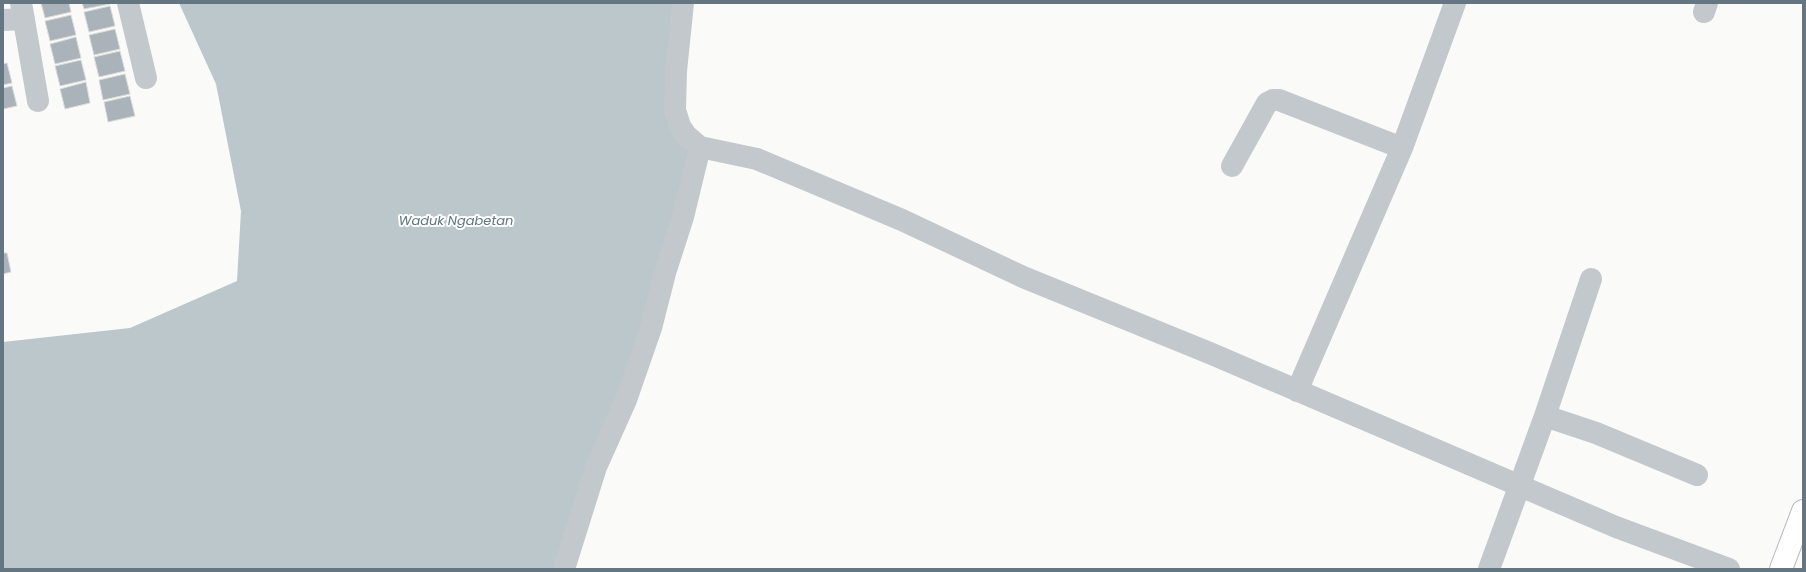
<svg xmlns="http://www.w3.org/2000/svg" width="1806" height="572" font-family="Poppins,sans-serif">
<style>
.water{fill:#bbc7cb}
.building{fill:#aab3b9;stroke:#dcdcda}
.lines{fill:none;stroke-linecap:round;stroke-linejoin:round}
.major-casing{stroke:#b5babe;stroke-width:24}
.minor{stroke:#c3c8cc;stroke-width:22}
.major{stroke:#fff;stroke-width:22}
.labels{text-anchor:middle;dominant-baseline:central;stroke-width:4;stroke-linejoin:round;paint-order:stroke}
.water-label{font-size:13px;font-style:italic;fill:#60757c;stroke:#fff}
</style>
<rect width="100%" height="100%" fill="#fafaf8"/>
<path class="water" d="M179 3H675V110L695 165 565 569H3V342L130 328 237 281 241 211 216 84Z"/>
<path class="building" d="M41 3H69L71 12 45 18Z
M82 3H109L110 4 84 9Z
M110 6 115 26 89 32 84 12Z
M71 15 76 35 50 41 45 21Z
M115 29 120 49 94 55 89 35Z
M76 37 81 58 55 64 50 44Z
M120 51 125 71 99 77 94 57Z
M81 60 86 80 60 86 55 66Z
M7 63 12 83 3 85V64Z
M125 74 130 94 103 100 99 80Z
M86 82 90 103 65 109 60 89Z
M12 86 17 106 3 109V88Z
M130 96 135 116 108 122 104 102Z
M3 253H7L11 272 3 274Z"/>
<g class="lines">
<g class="major-casing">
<path id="major" d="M1781 569 1803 511"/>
</g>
<path class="minor" d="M21 3 38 101
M128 3 146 78
M683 3 676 71 675 110 680 126 686 135 700 147 757 159 902 220 1023 277 1212 354 1616 527 1729 569
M1704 12 1707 3
M3 20 24 19
M1232 166 1267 103 1273 100H1279L1402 148
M1297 391 1402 148 1455 3
M1545 416 1596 433 1697 475
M564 569 596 467 626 400 651 328 665 273 683 217 700 147
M1489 569 1545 416 1591 279"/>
<use href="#major" class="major"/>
</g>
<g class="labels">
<g class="water-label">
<text x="456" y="220">Waduk Ngabetan</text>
</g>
</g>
<rect width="1806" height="572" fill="none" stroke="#657683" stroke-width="8"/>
</svg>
